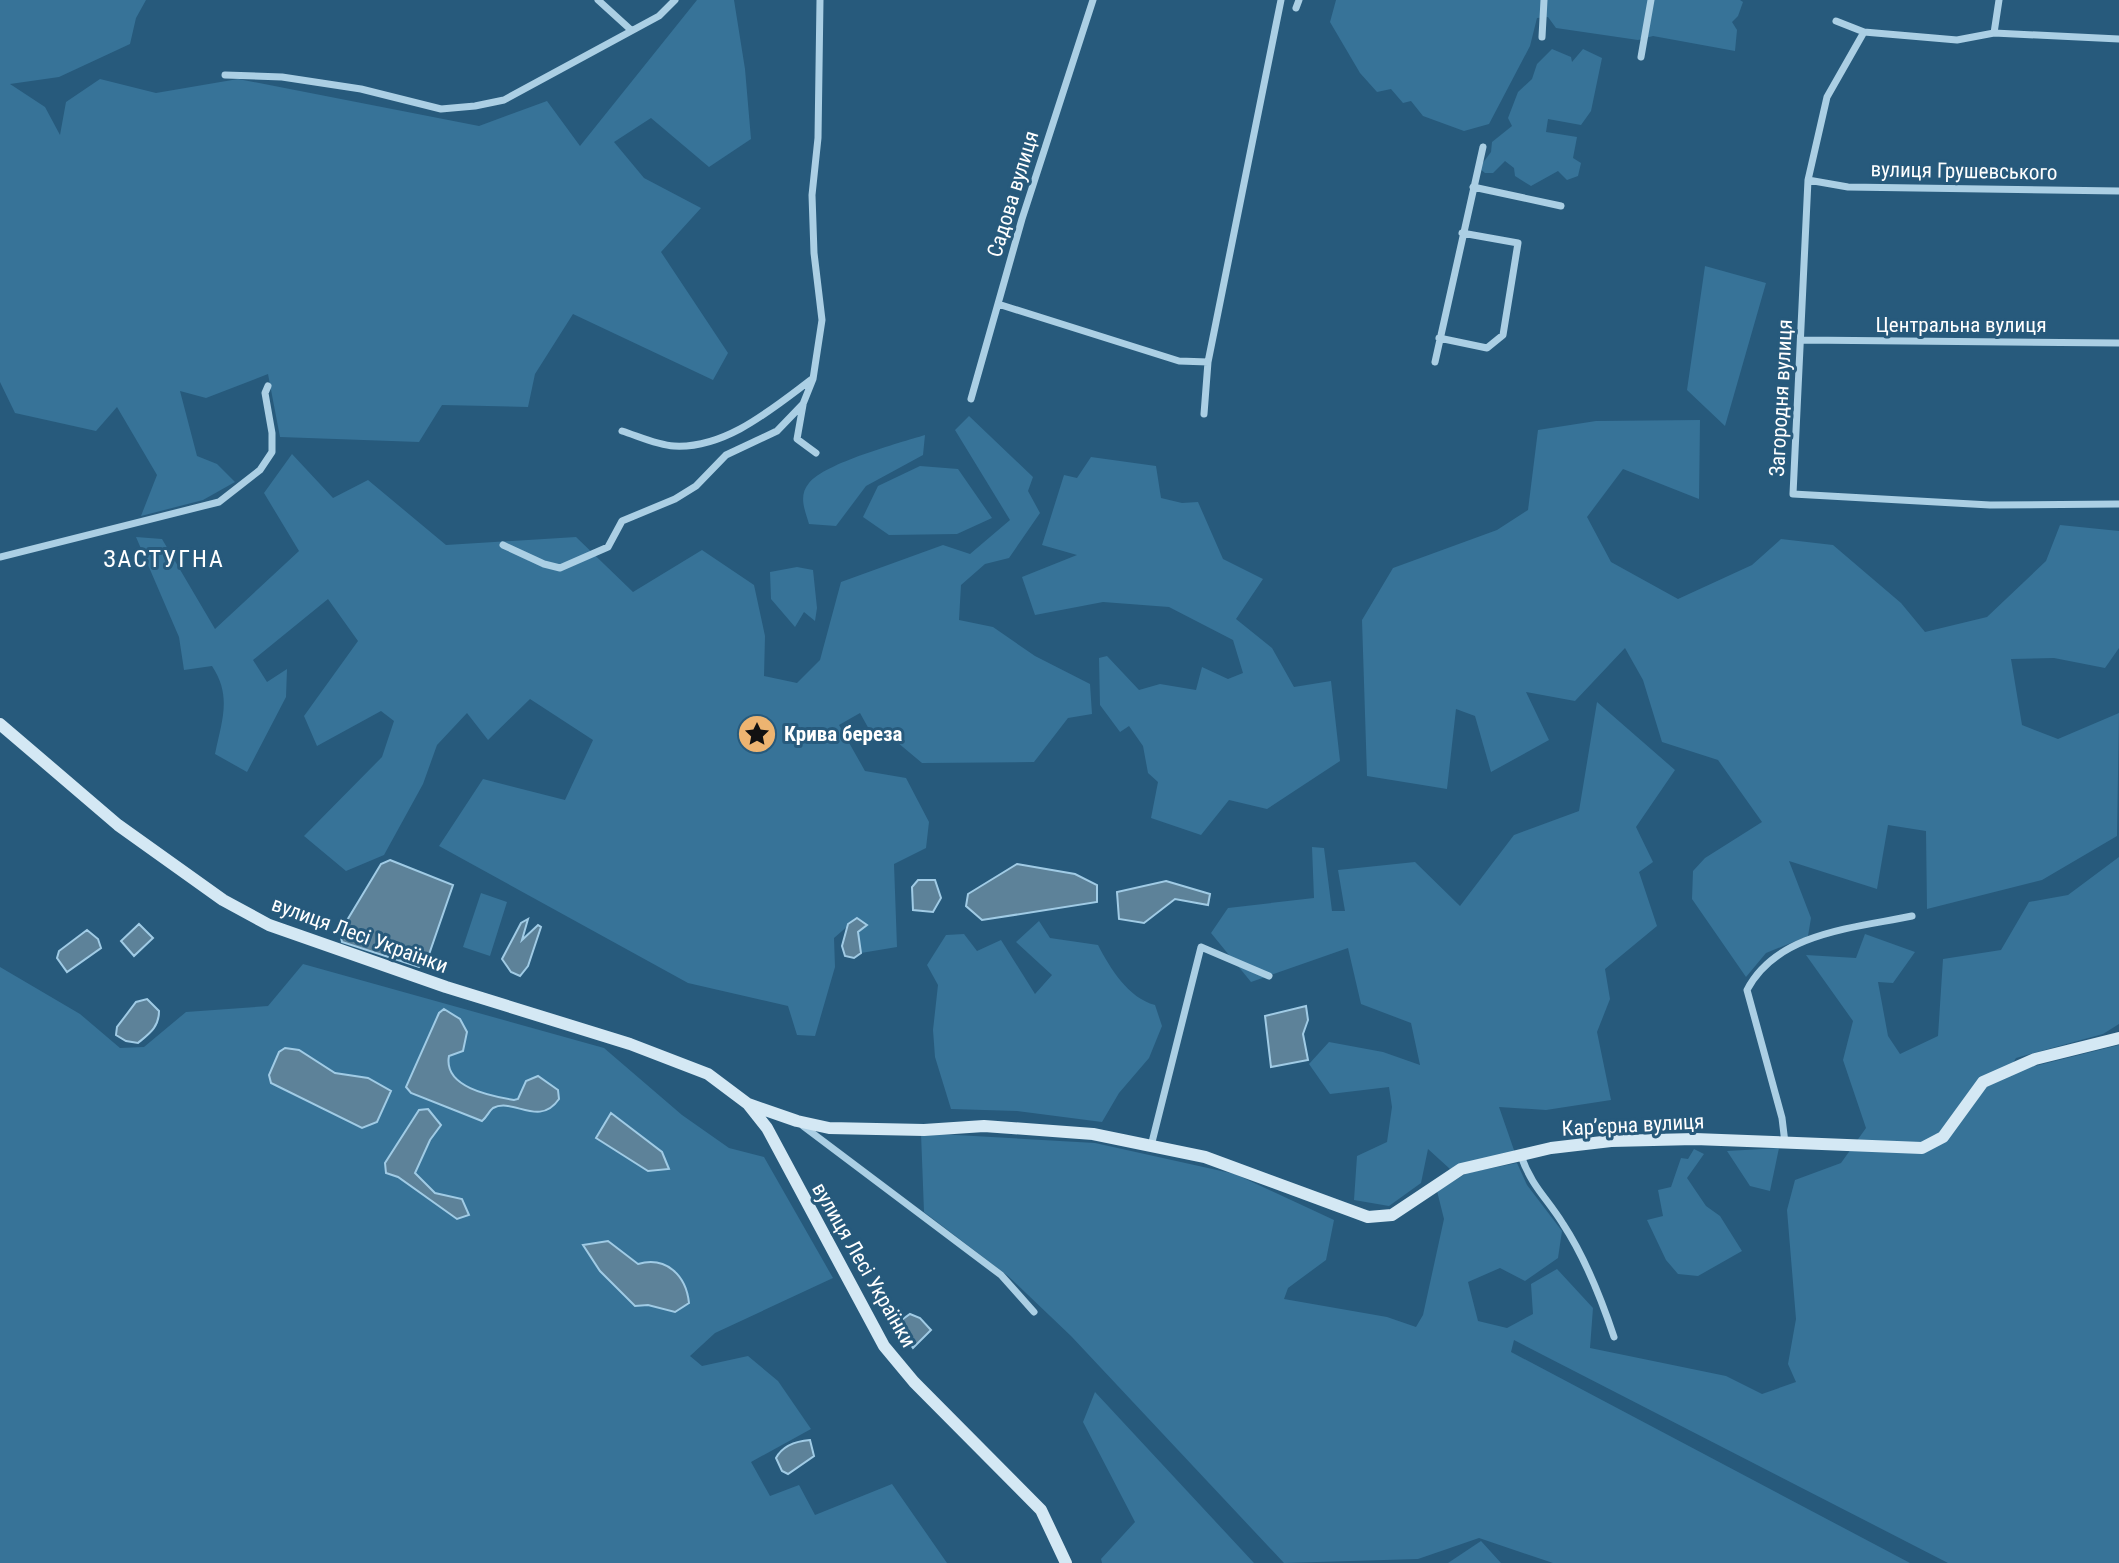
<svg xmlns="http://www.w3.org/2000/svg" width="2119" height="1563" font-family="'Roboto Condensed',sans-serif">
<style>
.green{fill:#377398}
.water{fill:#5d8299;stroke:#a0cbe5;stroke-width:2}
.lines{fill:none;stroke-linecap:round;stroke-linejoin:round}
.street{stroke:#abcfe4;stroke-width:7}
.secondary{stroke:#d4e8f4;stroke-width:12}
.labels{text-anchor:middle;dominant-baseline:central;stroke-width:6;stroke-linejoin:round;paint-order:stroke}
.street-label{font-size:21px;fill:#fff;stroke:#275a7c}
.poi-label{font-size:21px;font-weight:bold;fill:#fff;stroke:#275a7c;text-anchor:start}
.quarter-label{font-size:24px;letter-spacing:2px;fill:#fff;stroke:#275a7c}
</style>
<rect width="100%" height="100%" fill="#275a7c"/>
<path class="green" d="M0 0H146L136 18 130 44 59 77 10 84 45 107 60 135 66 102 100 79 156 93 238 79 479 126 547 101 580 146 697 0H734L745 69 751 139 709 167 651 118 614 142 644 178 701 208 661 252 728 353 713 380 573 314 535 374 528 407 442 405 419 442 280 437 268 374 206 398 180 391 197 456 217 464 235 482 203 500 141 516 157 475 117 407 96 431 15 413 0 382Z
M1336 0H1740L1743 2 1738 16 1732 22 1737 30 1735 51 1653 36 1638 40 1556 28 1548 17 1537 18 1530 46 1489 124 1464 131 1423 116 1411 101 1403 103 1391 89 1377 92 1360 73 1330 22Z
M1552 49 1571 57 1572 62 1583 49 1602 58 1591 111 1581 125 1548 119 1546 132 1577 137 1573 158 1581 163 1578 176 1567 180 1558 171 1531 186 1515 176 1514 168 1505 161 1493 173H1485L1479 168 1491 152 1492 142 1512 126 1508 118 1518 92 1532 79 1537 64Z
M1705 266 1766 283 1725 426 1687 390Z
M969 416 1033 477 1028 491 1040 513 1009 558 985 564 961 585 959 620 993 627 1035 656 1090 684 1092 714 1068 718 1034 762 922 763 891 737 875 740 860 713 839 725 865 771 906 778 929 822 926 848 894 864 897 947 861 953 858 932 866 926 857 918 834 938 835 967 815 1036 797 1035 788 1006 688 983 439 846 483 779 565 800 593 740 530 699 488 740 467 713 437 745 423 784 384 855 346 871 304 836 382 757 394 721 381 711 317 746 304 716 358 641 328 599 253 660 267 682 287 669 286 697 247 772 215 754C222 720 232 696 212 666L184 670 179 637 136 537 162 539 215 629 299 551 264 493 292 454 333 498 368 480 446 545 576 537 633 592 702 550 754 585 765 636 764 676 797 683 820 660 841 582 943 545 970 554 1010 520 955 430Z
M1700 420 1699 499 1623 469 1587 517 1611 562 1678 599 1752 565 1781 539 1833 545 1901 603 1925 632 1987 617 2046 561 2060 525 2119 531V648L2105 668 2054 658 2011 659 2022 725 2058 739 2119 713 2117 836 2042 880 1927 909 1926 831 1888 825 1877 889 1789 861 1811 918 1808 936 1766 953 1746 977 1692 899 1693 871 1705 858 1762 822 1718 760 1662 742 1643 680 1625 648 1575 701 1526 692 1549 740 1491 772 1475 716 1456 709 1447 789 1367 776 1362 620 1393 568 1497 530 1528 510 1538 430 1596 421Z
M925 435 923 455 866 486 836 526 809 524C805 510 798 496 809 483 825 463 899 443 925 435Z
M1091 457 1156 466 1161 498 1182 503 1198 502 1223 559 1263 579 1236 619 1272 648 1294 687 1331 681 1340 761 1267 809 1229 800 1201 835 1151 818 1158 782 1148 773 1143 746 1129 726 1120 732 1100 705 1099 658 1107 656 1139 690 1160 684 1196 690 1202 667 1228 679 1243 673 1233 640 1169 607 1103 602 1035 615 1022 577 1077 555 1042 545 1064 475 1077 478Z
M920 466 958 469 992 518 957 534 889 535 863 517 878 486Z
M797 567 813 570 817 608 815 621 804 612 795 627 771 599 770 572Z
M1597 702 1675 770 1636 827 1653 862 1639 872 1657 926 1605 969 1610 999 1597 1032 1611 1100 1546 1110 1499 1107 1515 1153 1450 1169 1428 1149 1421 1183 1389 1206 1354 1200 1357 1156 1387 1142 1392 1107 1389 1087 1330 1094 1309 1064 1329 1042 1383 1052 1420 1065 1411 1023 1361 1004 1348 948 1251 982 1211 933 1228 908 1314 898 1312 847 1324 848 1332 911H1345L1338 870 1415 862 1460 906 1514 835 1579 811Z
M2119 857V1024L2103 1034 2016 1058 2007 1073 2119 1045V1563H1948L1514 1340 1511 1352 1910 1563H1553L1479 1538 1418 1559 1284 1563 1071 1336 1008 1276 924 1212 921 1133 1095 1143 1235 1174 1334 1220 1326 1260 1288 1288 1284 1299 1387 1317 1416 1327 1423 1315 1444 1219 1437 1191 1467 1173 1517 1163 1527 1185 1562 1231 1558 1258 1525 1281 1500 1268 1468 1282 1478 1321 1507 1328 1533 1314 1531 1284 1557 1269 1593 1308 1590 1348 1726 1376 1762 1394 1796 1382 1788 1364 1796 1319 1787 1210 1795 1180 1841 1163 1866 1128 1843 1060 1853 1021 1806 955 1856 958 1865 934 1915 952 1893 983 1878 982 1888 1036 1900 1054 1938 1036 1943 959 2001 950 2029 902 2068 895Z
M481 893 507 902 490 956 463 947Z
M1039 921 1050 938 1098 945C1110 968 1128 998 1155 1005L1162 1026 1149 1058 1119 1093 1102 1122 1017 1111 951 1109 935 1057 933 1030 938 985 927 965 946 935 964 934 977 951 1001 940 1035 994 1052 975 1016 942Z
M303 964 604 1048 682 1115 729 1148 764 1157 833 1278 715 1333 690 1356 702 1366 748 1356 778 1381 811 1429 751 1462 770 1496 799 1485 815 1515 892 1484 947 1563H0V967L80 1014 120 1048 144 1047 186 1012 268 1006Z
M1779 1148 1770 1191 1750 1186 1727 1151Z
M1694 1149 1704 1154 1687 1178 1706 1206 1720 1216 1742 1251 1698 1276 1678 1274 1666 1260 1647 1220 1663 1216 1658 1190 1671 1187 1681 1158 1688 1159Z
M1095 1392 1254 1563H1102L1101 1559 1135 1522 1083 1422Z
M1481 1541 1501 1563H1448Z"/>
<path class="water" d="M390 860 453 885 426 963 419 967 342 942 340 932 381 864Z
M1017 864 1075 874 1097 885V902L982 920 966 906 968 894Z
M918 880H935L941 898 933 912 913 910 912 887Z
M1166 881 1210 894 1208 905 1175 899 1144 923 1119 919 1117 892Z
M857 918 867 925 858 932 861 953 854 958 845 956 842 946 848 924Z
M528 919 522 940 538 925 541 927 528 966 520 976 511 972 502 959 521 923Z
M139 924 153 938 134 956 121 941Z
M87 930 98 939 101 948 67 972 57 958 59 951Z
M147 999 159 1011C159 1027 150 1033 138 1043L126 1041 116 1035 117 1027 136 1002Z
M1306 1006 1308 1020 1303 1034 1308 1060 1271 1067 1265 1016Z
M444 1009 460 1019 467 1032 463 1051 449 1056C443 1087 490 1096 514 1100L518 1099 526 1081 538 1076 558 1090 559 1099C539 1128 513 1097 493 1108 489 1111 487 1117 482 1121L411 1093 406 1087 439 1013Z
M285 1048 299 1050 335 1073 368 1078 391 1091 377 1122 362 1128 271 1083 269 1075 279 1052Z
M428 1109 441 1125 430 1140 415 1173 435 1193 462 1199 469 1215 457 1219 398 1177 386 1173 385 1163 419 1110Z
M611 1113 662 1152 669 1169 648 1171 596 1138Z
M608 1241 638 1264C666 1256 686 1275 689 1303L675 1312 648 1305 635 1306 600 1271 583 1245Z
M910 1314 920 1318 931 1330 913 1348 896 1324Z
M810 1440 814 1456 788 1474 782 1471 776 1458C783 1445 797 1441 810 1440Z"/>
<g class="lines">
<path class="street" d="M598 0 631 30
M1296 8 1299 0
M1836 21 1864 32 1957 40 1994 33 2119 39
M1864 32 1827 97 1808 180 1793 494 1990 505 2119 504
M1994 33 1999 0
M1542 37 1544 0
M1641 57 1651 0
M225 75 282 77 361 89 441 109 475 106 504 100 659 16 675 0
M1808 180 1848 187 2119 191
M1473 187 1561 206
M998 304 1179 361 1208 362
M1439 338 1487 348 1503 335 1518 243 1462 233
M1802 340 2119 343
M1435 362 1483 147
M971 399 1022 219 1093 0
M803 405 797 439 816 453
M1204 414 1208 362 1281 0
M622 431C638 436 657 445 674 446 726 449 773 408 812 379
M503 545 544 564 560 568 608 547 622 521 675 499 696 486 726 455 777 431 803 404 813 379 822 320 814 253 812 195 818 138 820 0
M0 557 219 502 260 470 272 452V433L265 393 268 386
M803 1126 1001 1275 1034 1312
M1785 1143 1782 1118 1747 990C1777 932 1855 928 1912 916
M1151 1146 1201 947 1269 976
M1521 1156C1532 1187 1547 1198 1563 1224 1586 1259 1601 1298 1614 1337"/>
<path class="secondary" d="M0 724 118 825 223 900 269 925 446 987 630 1044 708 1074 748 1104 767 1128 884 1346 914 1382 1041 1510 1066 1563
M748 1104 797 1121 829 1128 924 1130 984 1126 1093 1134 1205 1157 1368 1217 1392 1215 1461 1169 1551 1148 1611 1141 1695 1139 1922 1148 1943 1137 1983 1082 2035 1059 2119 1038"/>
</g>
<defs>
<g id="sight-disc" transform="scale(2.0125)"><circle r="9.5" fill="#edb471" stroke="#275a7c"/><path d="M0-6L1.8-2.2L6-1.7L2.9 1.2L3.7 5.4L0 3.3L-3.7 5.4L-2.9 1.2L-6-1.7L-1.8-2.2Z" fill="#111"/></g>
</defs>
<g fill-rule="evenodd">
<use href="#sight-disc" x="757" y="734"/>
</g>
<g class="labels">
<g class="street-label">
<text transform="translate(1964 171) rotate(1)">вулиця Грушевського</text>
<text transform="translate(1013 194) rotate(-73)">Садова вулиця</text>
<text x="1961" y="325">Центральна вулиця</text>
<text transform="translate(1781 398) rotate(-87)">Загородня вулиця</text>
<text transform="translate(360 935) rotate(20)">вулиця Лесі Українки</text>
<text transform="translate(1633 1125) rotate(-3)">Карʼєрна вулиця</text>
<text transform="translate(864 1265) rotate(60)">вулиця Лесі Українки</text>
</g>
<g class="poi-label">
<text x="784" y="734">Крива береза</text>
</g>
<g class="quarter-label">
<text x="164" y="559">ЗАСТУГНА</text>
</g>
</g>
</svg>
